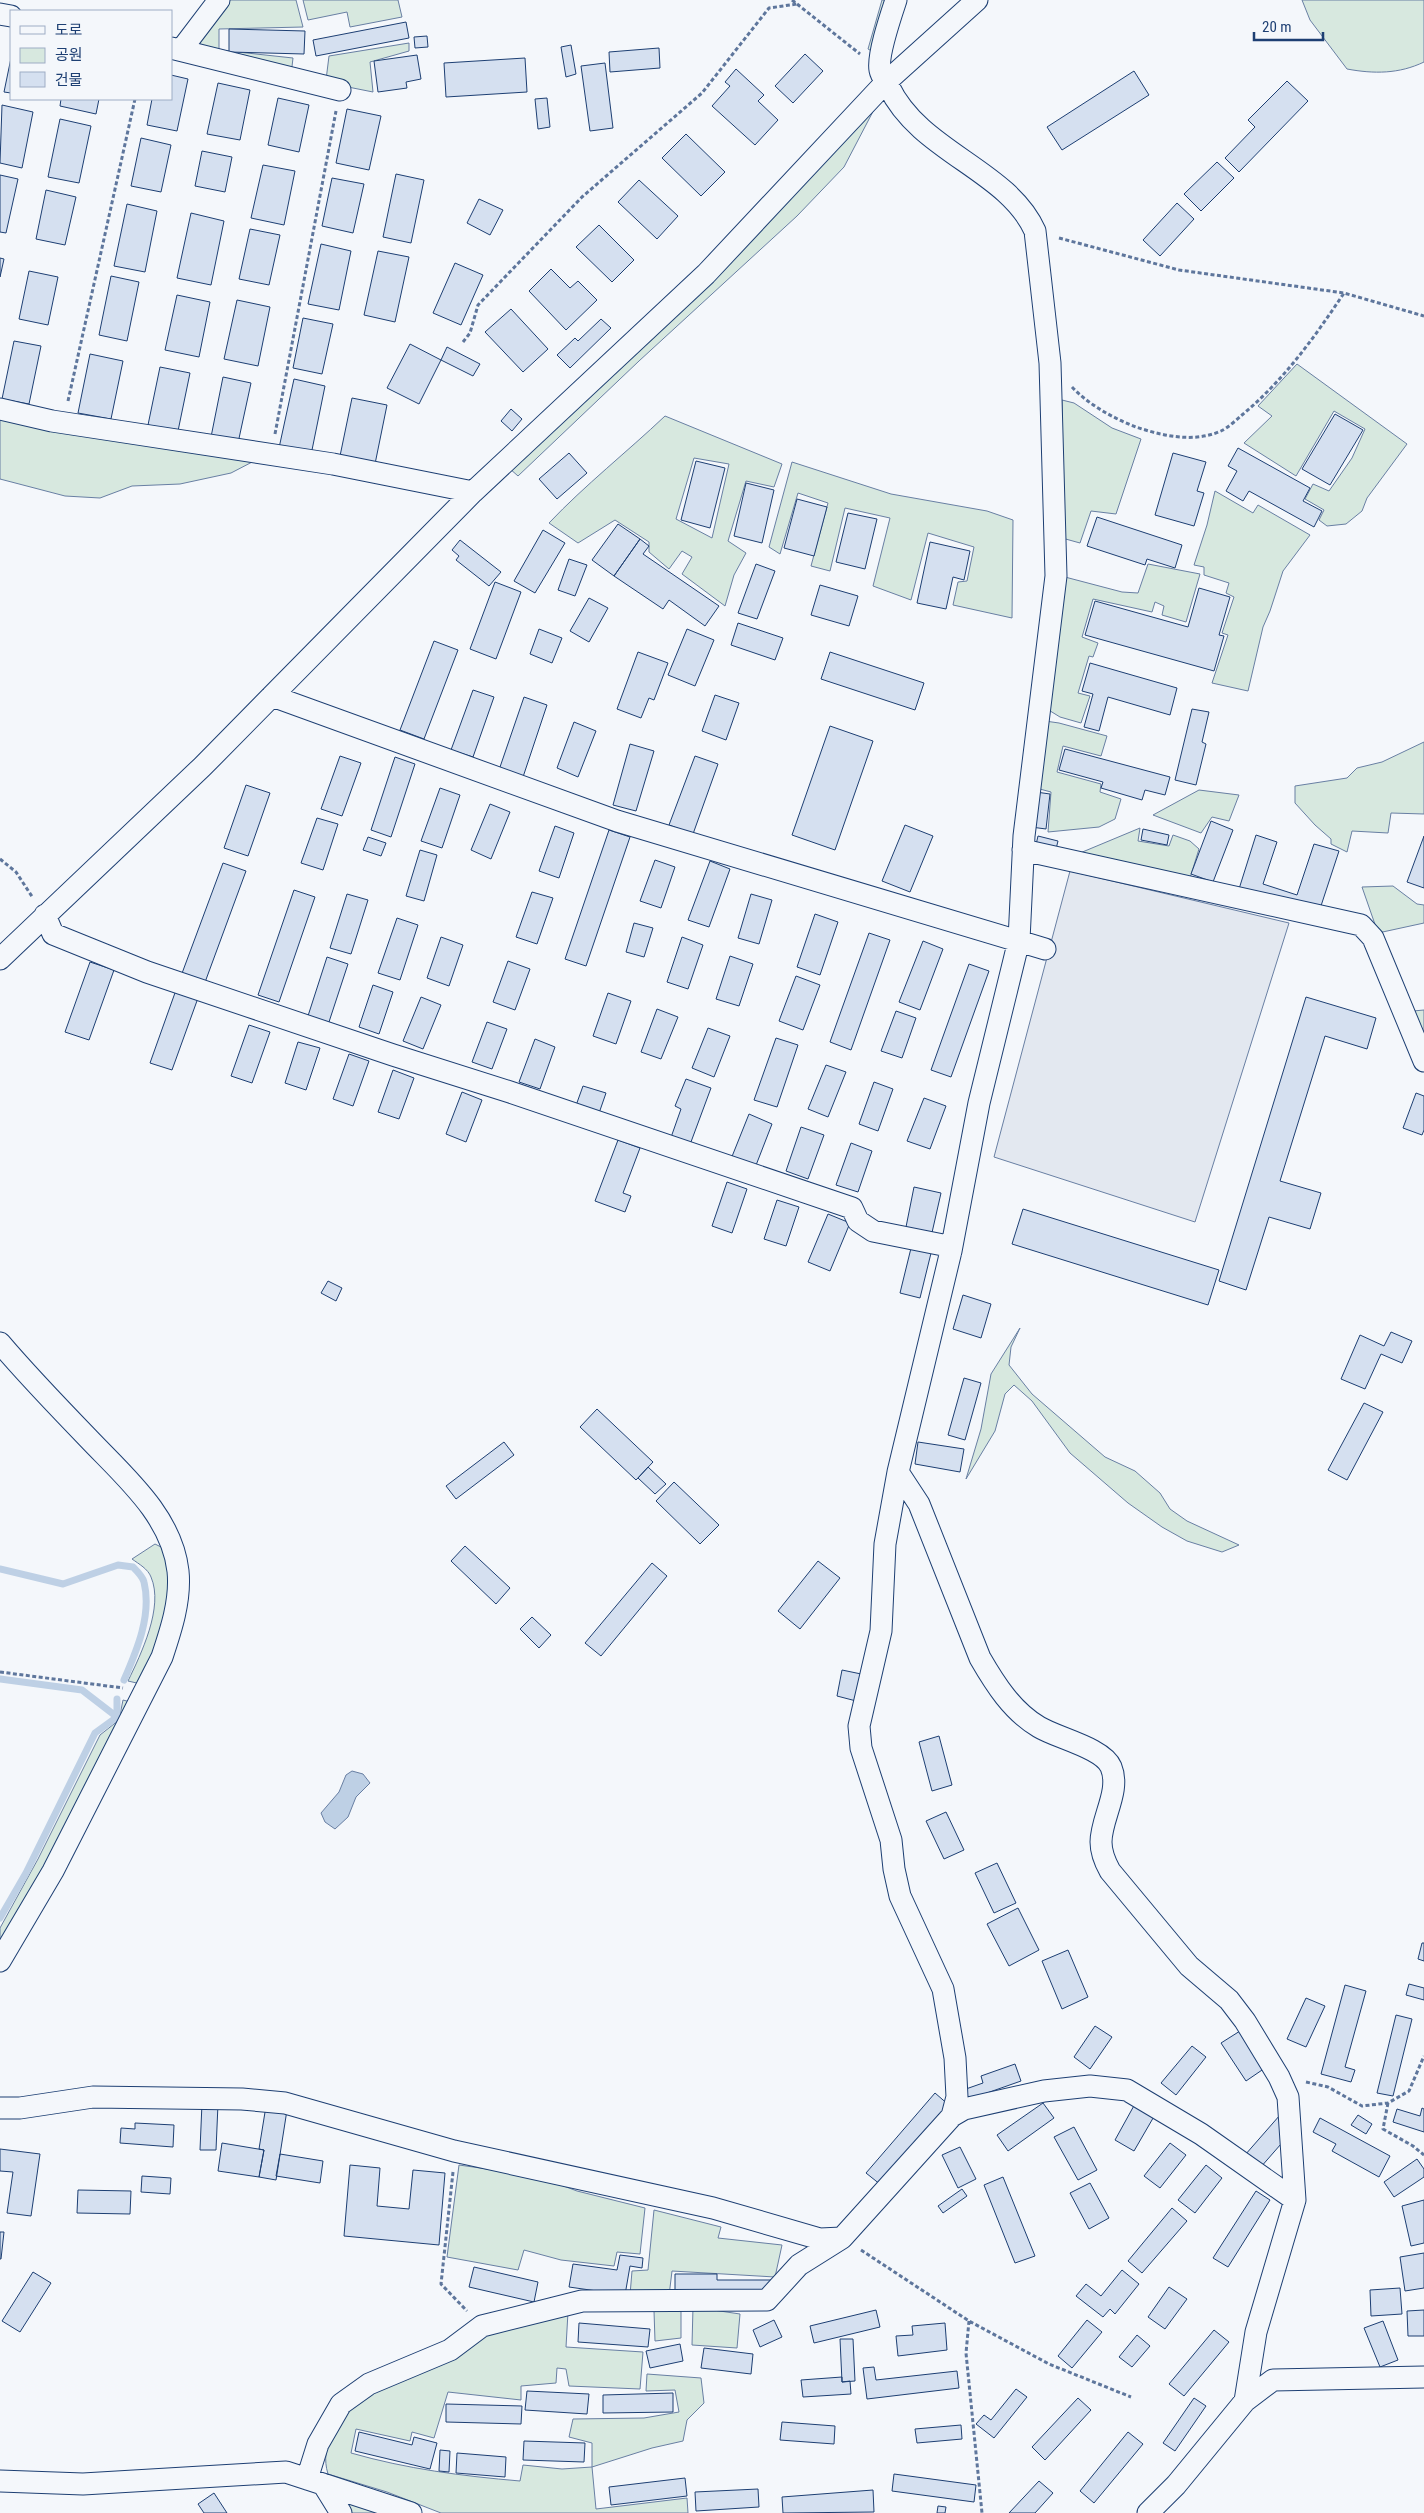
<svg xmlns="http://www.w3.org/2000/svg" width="1424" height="2513" font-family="'Roboto Condensed','Noto Sans KR',sans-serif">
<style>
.green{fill:#d7e8df;stroke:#687fa3;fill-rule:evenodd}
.parking{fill:#e3e8f0;stroke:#687fa3}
.water{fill:#bed0e5;stroke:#687fa3}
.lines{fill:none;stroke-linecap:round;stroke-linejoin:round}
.stream{stroke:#bed0e5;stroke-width:7}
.building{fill:#d5e0f0;stroke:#1d3f73}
.minor-casing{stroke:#1d3f73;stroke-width:23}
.path{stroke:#5e769c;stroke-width:3;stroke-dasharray:4 2.5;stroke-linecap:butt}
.minor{stroke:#f4f7fb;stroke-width:21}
</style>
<rect width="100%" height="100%" fill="#f4f7fb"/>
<path class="green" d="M227 0H296L303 27 219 29V50L293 58 291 75 186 48Z
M303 0H398L402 17 350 27 347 12 308 20Z
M882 0H891L877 54 868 49Z
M1302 0H1424V62C1399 74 1374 74 1347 69L1310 20Z
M409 43V51L370 62 373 92 343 86 326 80 329 56Z
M879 100 844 167 797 216 639 361 518 476 509 468Z
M1297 364 1407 444 1367 498 1362 511 1346 524 1327 526 1319 520 1324 510 1305 499 1313 484 1329 491 1352 458 1365 429 1334 411 1296 476 1244 443 1272 416 1258 406Z
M1062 400 1074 403 1112 428 1141 439 1116 514 1091 511 1080 543 1062 538Z
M665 416 782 464 774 487 746 481 728 541 746 553 734 575 725 606 682 574 692 557 682 551 669 569 649 552V542L615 520 578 543 549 523C585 485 627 452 665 416ZM694 458 729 464 712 538 676 519Z
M0 417 256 460 231 473 180 484 132 486 100 498 65 496 0 479Z
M792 462 891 494 987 511 1013 520 1012 618 953 605 958 582 967 581 974 547 928 533 911 600 873 586 890 518 845 508 830 571 811 566 828 503 798 493 780 554 769 547Z
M1215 491 1253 513 1258 505 1310 535 1283 571 1270 611 1263 627 1248 691 1212 683 1228 635 1222 633 1234 597 1226 593 1229 583 1204 575V567L1194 565 1207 525Z
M1148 564 1200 574 1186 622 1162 615 1164 606 1155 602 1152 612 1093 599 1082 637 1098 643 1093 657 1089 656 1078 693 1090 696 1081 723 1060 717 1047 709 1065 577 1122 592 1138 593Z
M1045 721 1059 723 1107 736 1101 756 1063 746 1057 772 1101 784 1100 792 1121 799 1115 819 1099 827 1048 832 1051 792 1036 788Z
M1424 742V814L1391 813 1388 833 1352 831 1347 852 1331 844V839L1315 825 1295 803V786L1347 778 1357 768 1382 762Z
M1199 790 1239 795 1229 821 1212 817 1201 833 1153 815Z
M1140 828 1138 841 1169 846 1173 835 1190 841 1199 849 1189 881 1080 853Z
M1393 886 1417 904 1424 905V923L1378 933 1362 887Z
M1424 1010V1042L1413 1011Z
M1020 1328 1011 1347 1009 1365 1032 1394 1105 1457 1135 1471 1160 1493 1170 1509 1187 1521 1239 1545 1222 1552 1187 1541 1162 1527 1128 1503 1070 1453 1032 1401 1014 1385 1005 1394 995 1431 966 1479 981 1429 991 1374Z
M155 1544 165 1549 171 1575 164 1622 141 1684 128 1681C141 1654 164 1607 151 1577 148 1569 139 1564 132 1559Z
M123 1700 134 1703 0 1947V1928L38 1859 100 1735 119 1720Z
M459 2165 537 2176 577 2191 645 2208 640 2254 617 2252 614 2266 561 2260 524 2250 518 2270 447 2257Z
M654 2210 721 2227 718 2238 782 2245 775 2277 672 2271 669 2296 630 2295 632 2271 648 2270Z
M693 2307 740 2314 737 2348 692 2345Z
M654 2311H681V2338L655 2341Z
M568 2312 566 2347 643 2352 640 2389 569 2386 566 2369 557 2368 556 2383 521 2386V2400L448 2392 434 2438 412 2432 410 2441 356 2429 351 2453C407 2469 462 2476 520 2481L523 2465 562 2469 592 2467V2443L569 2437 573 2419 644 2418 679 2412 675 2390 646 2391 647 2374 701 2378 704 2403 687 2420 683 2441 652 2448 592 2467 596 2509 687 2498 688 2513H441L387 2492 328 2474C319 2445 338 2423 356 2402L489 2330Z
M333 2492 380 2513H345Z"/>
<path class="parking" d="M1070 871 1289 923 1195 1222 994 1157Z"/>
<path class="water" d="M352 1771 363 1774 370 1783 356 1797 348 1817 335 1829 325 1822 321 1813 339 1792 346 1775Z"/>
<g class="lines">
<path class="stream" d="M0 1569 63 1584 118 1565 133 1567C137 1571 143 1577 144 1582 152 1615 137 1650 124 1680
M0 1679 82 1690 117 1717
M117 1717V1699
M0 1918 26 1873 95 1733 117 1717"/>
</g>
<path class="building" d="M406 22 409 38 316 56 313 40Z
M229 29 305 31 304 54 229 52Z
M427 36 428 47 415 48 414 37Z
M571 45 576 74 566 77 561 47Z
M659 48 660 68 610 72 609 52Z
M805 54 823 71 793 103 775 86Z
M417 55 421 79 406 82 407 88 378 92 374 61Z
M11 58V93L4 92Z
M525 58 527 92 446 97 444 63Z
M605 63 613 128 590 131 581 66Z
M736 69 764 95 758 101 778 120 755 145 712 106 730 86 725 82Z
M1134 71 1149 95 1062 150 1047 127Z
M171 75 188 79 177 131 147 125 152 99H171Z
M1287 81 1308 101 1239 172 1225 158 1255 127 1248 120Z
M218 83 250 90 240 140 207 134Z
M278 98 309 105 299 152 268 145Z
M547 98 550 127 538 129 535 99Z
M61 99H99L96 114 60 106Z
M2 105 33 112 22 168 0 163Z
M347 109 381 116 369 170 336 163Z
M60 119 91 126 79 183 48 177Z
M686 134 725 172 701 196 662 158Z
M141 138 171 145 161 192 131 186Z
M202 151 232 157 225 192 195 186Z
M1217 162 1234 178 1201 211 1184 194Z
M263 165 295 171 284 225 251 218Z
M396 174 424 180 411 243 383 237Z
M0 175 18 179 6 233 0 232Z
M332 178 364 184 353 233 322 226Z
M639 180 678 216 657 239 618 202Z
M46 190 76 197 65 245 36 239Z
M479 199 503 210 490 235 467 223Z
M1177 203 1194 219 1160 256 1143 240Z
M127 204 157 211 145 272 114 266Z
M191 213 224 221 211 285 177 278Z
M599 225 634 260 612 282 576 247Z
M250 229 280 235 269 285 239 279Z
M321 244 351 251 339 310 308 304Z
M378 251 409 257 395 322 364 315Z
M0 258 4 259 0 277Z
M455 263 483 275 461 325 433 313Z
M551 269 570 288 578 281 597 300 566 330 529 291Z
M29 271 58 277 48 325 19 319Z
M111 276 139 282 127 341 99 335Z
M177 295 210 302 199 357 165 350Z
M237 300 270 307 258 366 224 359Z
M511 309 548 349 523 372 485 332Z
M303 318 333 324 322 374 293 368Z
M601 319 611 328 570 368 557 355 575 338 578 341Z
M14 341 41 346 29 404 2 399Z
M410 344 441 360 419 404 387 388Z
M447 347 480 364 473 376 441 360Z
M90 354 123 361 111 419 78 413Z
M160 367 190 373 178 431 148 425Z
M223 377 251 383 238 443 211 437Z
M294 379 325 386 311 455 279 448Z
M352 398 387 405 375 464 340 456Z
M511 409 522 419 512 431 501 421Z
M1335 414 1363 430 1330 485 1302 469Z
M1238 448 1310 488 1303 501 1322 511 1314 527 1249 491 1243 501 1226 491 1237 471 1228 466Z
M569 453 587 473 557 499 539 479Z
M1173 453 1206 462 1197 491 1204 493 1194 526 1155 515Z
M696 461 725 468 710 528 681 520Z
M746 483 774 490 762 543 734 536Z
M797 499 827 507 814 556 784 548Z
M848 513 877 519 865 569 836 562Z
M1097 517 1182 545 1175 568 1147 559 1145 565 1087 546Z
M618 524 640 539 614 576 592 560Z
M543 530 565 543 535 593 514 581Z
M640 539 649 546 643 554 719 606 705 626 669 600 663 609 614 576Z
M460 540 501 572 489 586 456 560 459 556 452 550Z
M930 542 970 551 964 580 953 577 946 609 917 603Z
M569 559 587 565 575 596 558 590Z
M756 564 775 571 757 619 738 613Z
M495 582 521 592 496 659 470 649Z
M820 585 858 596 849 626 811 615Z
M1199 588 1230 597 1219 635 1224 636 1214 671 1085 635 1095 601 1188 627Z
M589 598 608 608 589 642 570 631Z
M738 623 783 638 775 660 731 645Z
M539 629 562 638 552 663 530 654Z
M687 629 714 640 695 686 668 675Z
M434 641 458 650 424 739 400 730Z
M638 652 668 663 654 700 649 698 641 718 617 709Z
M830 652 924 683 915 710 821 679Z
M1090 663 1177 688 1170 715 1108 697 1099 731 1084 727 1093 694 1082 691Z
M473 690 494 697 473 757 451 750Z
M715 695 739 703 726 740 702 731Z
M524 697 547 705 523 777 499 770Z
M1192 709 1209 712 1202 742 1206 744 1196 785 1175 780Z
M574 722 596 731 578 777 557 768Z
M830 726 873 741 835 850 792 835Z
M630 744 654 751 636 811 613 805Z
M1065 749 1170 777 1165 795 1145 790 1142 800 1101 788 1103 782 1059 770Z
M340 756 361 763 342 816 321 809Z
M695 756 718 764 693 834 669 825Z
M395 757 415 764 391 837 371 830Z
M246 785 270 793 248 856 224 848Z
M440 788 460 795 442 848 421 841Z
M1036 792 1050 794 1046 829 1031 827Z
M490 804 510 812 491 859 471 850Z
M317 818 338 824 323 870 301 863Z
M1211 821 1233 830 1213 882 1191 874Z
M905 825 933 836 910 892 882 881Z
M555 826 574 833 559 878 539 871Z
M1143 829 1169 835 1167 845 1141 840Z
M609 830 630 837 586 966 565 959Z
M1256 835 1277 842 1263 884 1297 895 1314 844 1339 851 1318 915 1239 889Z
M1038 836 1058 841 1055 853 1035 849Z
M1424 836V888L1407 882Z
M368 837 386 843 381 856 363 850Z
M420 850 437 855 424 901 406 896Z
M655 860 675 867 661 908 640 901Z
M710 861 730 869 709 927 688 920Z
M223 863 246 871 204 985 181 976Z
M294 890 315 897 279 1002 258 995Z
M532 892 553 898 537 944 516 937Z
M347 894 368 900 351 954 330 948Z
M751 894 772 900 759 944 738 938Z
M815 914 838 922 820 975 797 967Z
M397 918 418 925 400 980 378 973Z
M634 923 653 928 644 957 626 952Z
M869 933 890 940 851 1050 830 1042Z
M441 937 463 945 449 986 427 978Z
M682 937 703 945 688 989 667 982Z
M923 941 943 949 920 1010 899 1002Z
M730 956 753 964 739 1006 716 999Z
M327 957 348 964 328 1025 307 1019Z
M508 961 530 969 515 1010 493 1002Z
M90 962 114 970 89 1040 65 1032Z
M969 964 989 971 951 1077 931 1070Z
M796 976 820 985 803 1030 779 1021Z
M373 985 393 992 379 1034 359 1027Z
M176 990 198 998 172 1070 150 1063Z
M608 993 631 1001 616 1044 593 1036Z
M421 997 441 1005 423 1049 403 1041Z
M1306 997 1376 1018 1367 1049 1325 1036 1280 1181 1321 1193 1310 1229 1269 1217 1246 1290 1219 1281Z
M657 1009 678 1017 661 1059 641 1052Z
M896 1011 916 1018 902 1058 881 1051Z
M487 1022 507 1029 492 1069 472 1062Z
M249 1025 270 1032 252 1083 231 1076Z
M708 1028 730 1036 714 1077 692 1068Z
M776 1038 798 1045 777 1107 754 1100Z
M535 1039 555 1047 540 1089 519 1082Z
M298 1042 320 1048 306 1090 285 1083Z
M349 1054 369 1061 353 1106 333 1099Z
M826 1065 846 1072 828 1117 808 1109Z
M393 1070 414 1078 399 1119 378 1112Z
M686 1079 711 1088 688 1150 669 1143 681 1109 675 1106Z
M874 1082 893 1089 878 1131 859 1124Z
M583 1086 606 1093 597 1119 574 1111Z
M462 1092 482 1100 466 1142 446 1134Z
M1416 1093 1424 1096V1130L1422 1135 1403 1128Z
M924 1098 946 1106 930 1149 907 1141Z
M749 1114 772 1124 753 1173 729 1164Z
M801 1127 824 1135 808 1179 786 1171Z
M618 1140 640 1148 623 1193 631 1196 625 1212 595 1201Z
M851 1143 872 1151 858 1192 836 1185Z
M727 1182 747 1189 732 1233 712 1226Z
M914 1187 941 1193 931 1237 905 1232Z
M777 1200 799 1207 786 1246 764 1239Z
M1023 1209 1219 1270 1208 1305 1012 1244Z
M828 1214 850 1223 830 1271 808 1262Z
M913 1240 933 1245 920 1298 900 1293Z
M328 1281 342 1288 336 1301 321 1293Z
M963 1295 991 1304 981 1338 953 1329Z
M1391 1332 1412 1341 1402 1363 1381 1354 1365 1389 1341 1379 1360 1335 1384 1346Z
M964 1378 981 1383 965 1440 948 1435Z
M1364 1403 1383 1412 1347 1480 1328 1470Z
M597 1409 653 1462 636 1480 580 1427Z
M504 1442 514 1455 456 1499 446 1486Z
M918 1442 964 1449 960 1472 915 1464Z
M648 1467 666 1484 655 1494 638 1478Z
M674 1482 719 1525 700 1544 656 1501Z
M465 1546 510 1588 496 1604 451 1561Z
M818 1561 840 1578 800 1629 778 1611Z
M652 1563 667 1576 601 1656 585 1643Z
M532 1617 551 1635 539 1648 520 1629Z
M842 1670 866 1675 860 1702 837 1696Z
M939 1736 952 1785 932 1791 919 1742Z
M946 1812 964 1850 944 1859 926 1821Z
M997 1863 1016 1903 994 1913 975 1873Z
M1018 1908 1039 1950 1009 1966 987 1924Z
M1422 1943H1424V1961L1418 1959Z
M1068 1950 1088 1997 1062 2009 1042 1961Z
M1409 1984 1424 1988V2000L1406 1995Z
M1345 1985 1366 1991 1345 2067 1355 2070 1351 2082 1321 2074Z
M1306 1998 1325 2006 1306 2047 1287 2039Z
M1396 2015 1412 2019 1393 2096 1377 2093Z
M1095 2026 1112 2037 1090 2069 1074 2057Z
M1240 2031 1265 2068 1246 2081 1221 2043Z
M1192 2046 1206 2057 1176 2095 1161 2083Z
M1015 2064 1021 2081 967 2100 963 2090 983 2083 981 2076Z
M935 2093 950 2106 881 2185 866 2173Z
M1136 2102 1156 2113 1134 2151 1115 2140Z
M202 2103 218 2104 216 2150H200Z
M1043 2103 1054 2118 1008 2151 997 2135Z
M266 2106 287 2110 276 2180 259 2177 264 2150 259 2149Z
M1422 2108 1424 2109V2132L1393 2122 1397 2109 1420 2116Z
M1280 2115 1288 2136 1260 2168 1245 2155Z
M1358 2115 1372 2124 1366 2134 1351 2125Z
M1320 2118 1390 2156 1379 2177 1332 2151 1336 2144 1313 2132Z
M135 2123 174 2125 173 2147 120 2143 121 2128 135 2129Z
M1074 2127 1097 2170 1078 2180 1054 2137Z
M222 2143 264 2150 259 2177 218 2171Z
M1170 2143 1186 2155 1160 2188 1144 2176Z
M960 2147 976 2179 958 2188 942 2155Z
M0 2149 40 2154 31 2216 7 2213 13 2172 0 2171Z
M280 2154 323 2161 320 2183 276 2176Z
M1417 2159 1424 2169V2177L1394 2197 1384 2182Z
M350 2165 380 2168 377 2206 409 2209 413 2170 445 2173 439 2245 344 2236Z
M1206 2165 1222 2178 1195 2213 1178 2200Z
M142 2176 171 2178 170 2194 141 2192Z
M1003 2177 1035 2256 1015 2263 984 2185Z
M1090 2183 1109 2218 1089 2229 1070 2193Z
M962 2189 967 2196 943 2213 938 2206Z
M78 2190 131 2191 130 2214 77 2213Z
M1256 2191 1270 2200 1228 2267 1213 2258Z
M1424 2200V2243L1411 2246 1402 2206Z
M1172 2208 1187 2221 1142 2273 1128 2261Z
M0 2232H4L1 2259H0Z
M1424 2253V2288L1405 2291 1400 2257Z
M620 2255 643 2258 642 2268 630 2266 625 2295 569 2287 573 2264 617 2270Z
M474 2267 538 2282 534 2302 469 2287Z
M1122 2270 1139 2284 1115 2314 1110 2309 1103 2317 1076 2296 1086 2284 1101 2296Z
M33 2272 51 2283 20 2332 2 2321Z
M675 2274H717V2280H773V2297H675Z
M1169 2287 1187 2299 1165 2329 1148 2317Z
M1400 2288 1402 2314 1371 2316 1370 2290Z
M876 2310 880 2327 814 2343 810 2326Z
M1424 2310V2336H1408L1407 2311Z
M774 2320 782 2337 760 2347 753 2330Z
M1087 2320 1102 2332 1072 2368 1058 2356Z
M1383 2321 1398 2360 1380 2367 1364 2328Z
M579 2323 650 2329 648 2347 578 2342Z
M945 2323 947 2350 898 2356 896 2336 913 2335 912 2326Z
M1214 2330 1229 2342 1184 2396 1169 2384Z
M1137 2335 1150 2346 1132 2367 1119 2357Z
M840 2339H853L855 2381 842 2382Z
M680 2344 683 2361 650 2368 646 2351Z
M704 2348 753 2354 751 2374 701 2368Z
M874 2367 876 2380 957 2371 959 2388 867 2399 863 2368Z
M842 2377V2382L850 2381 851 2394 803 2397 801 2380Z
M1016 2389 1027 2397 994 2438 976 2424 984 2415 991 2420Z
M527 2391 589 2394 587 2414 525 2410Z
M673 2393V2412L603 2413V2395Z
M1078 2398 1091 2410 1045 2460 1032 2447Z
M1194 2398 1206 2406 1175 2451 1163 2443Z
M446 2404 522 2406 521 2424 446 2422Z
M782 2422 835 2426 834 2444 780 2440Z
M961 2425 962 2439 917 2443 915 2429Z
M359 2432 412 2445 414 2437 437 2443 430 2469 355 2451Z
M1128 2432 1143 2444 1094 2503 1080 2491Z
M524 2441 585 2443 584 2462 523 2460Z
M440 2450 450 2451 449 2472 439 2471Z
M457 2453 506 2457 505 2477 456 2473Z
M894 2474 976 2485 974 2502 892 2491Z
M685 2478 687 2496 611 2505 609 2487Z
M1039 2481 1053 2493 1035 2513H1009Z
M758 2489 759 2507 696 2511 695 2492Z
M873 2490 874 2512 783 2513 782 2497Z
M214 2493 227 2513H204L198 2504Z
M938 2506 946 2507 945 2513H937Z"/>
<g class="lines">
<g class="minor-casing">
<path id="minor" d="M896 0C891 15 877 56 880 70 881 76 886 82 889 87 920 152 1008 170 1035 231L1050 363 1056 576 1024 836 1019 940 979 1103 951 1251 898 1472 919 1504 980 1658C995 1684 1012 1711 1039 1727 1057 1738 1103 1748 1111 1767 1121 1791 1101 1818 1101 1842 1101 1853 1105 1862 1110 1871L1189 1966 1229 2000 1245 2021 1279 2077 1288 2097 1295 2200 1256 2332 1245 2401
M0 14 11 16
M171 48 340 90
M181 50 219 0
M0 409 52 421 333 464 473 492
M272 696 617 821 1045 949
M1023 850 1361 925 1373 938 1424 1061
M45 915 53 934 147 972 393 1055 510 1092 852 1208 858 1221 873 1231 943 1245 951 1251
M0 959 202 767 473 492 706 274 886 82 977 0
M0 1343C28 1376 58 1407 88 1438 124 1476 172 1516 178 1571 181 1600 171 1630 162 1657L53 1871 0 1961
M898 1472 885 1544 881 1631 859 1726 861 1748 891 1840 894 1869 900 1896 943 1989 955 2058 957 2097 952 2116
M0 2108H20L93 2097 242 2099 285 2103 454 2151 713 2208 820 2239 842 2238
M307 2479 318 2444 341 2404 369 2384 450 2350 482 2326 582 2301 767 2300 799 2265 842 2238 952 2116 964 2109 1044 2091 1090 2086 1127 2090 1201 2134 1295 2200
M0 2481 83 2484 286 2472 411 2513
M323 2484 341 2513
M1148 2513 1176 2485 1245 2401 1273 2380 1424 2377"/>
</g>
<path class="path" d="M792 0 860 54
M1059 238 1179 270 1344 293 1424 316
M463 342 470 333 478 305 582 197 702 93 769 8 797 4
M1072 387C1089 405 1113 418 1136 427 1163 436 1194 443 1221 431 1228 428 1236 420 1242 415 1284 380 1314 338 1344 293
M68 401 135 99
M275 434 336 111
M0 859 16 872 33 898
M0 1672 123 1688
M1306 2082 1328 2087 1362 2106 1388 2103 1409 2091 1424 2056
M1388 2103 1383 2129 1413 2146 1424 2155
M453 2172 441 2284 467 2311
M861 2250 969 2321 1049 2364 1131 2397
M969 2321 966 2353 982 2513"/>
<use href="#minor" class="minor"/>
</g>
<rect x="10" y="10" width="162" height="90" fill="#f4f7fb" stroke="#9eadc5"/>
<rect x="20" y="26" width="25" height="8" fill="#f4f7fb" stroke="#9eadc5"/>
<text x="55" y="35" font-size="15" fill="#1d3f73">도로</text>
<rect x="20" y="48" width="25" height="15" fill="#d7e8df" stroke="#9eadc5"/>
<text x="55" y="60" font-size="15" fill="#1d3f73">공원</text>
<rect x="20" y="72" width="25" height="15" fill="#d5e0f0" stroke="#9eadc5"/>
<text x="55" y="85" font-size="15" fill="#1d3f73">건물</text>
<path d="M1254 32v8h69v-8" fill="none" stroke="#1d3f73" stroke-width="2.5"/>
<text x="1262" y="32" font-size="15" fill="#1d3f73" stroke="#f4f7fb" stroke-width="4" paint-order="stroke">20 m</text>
</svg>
